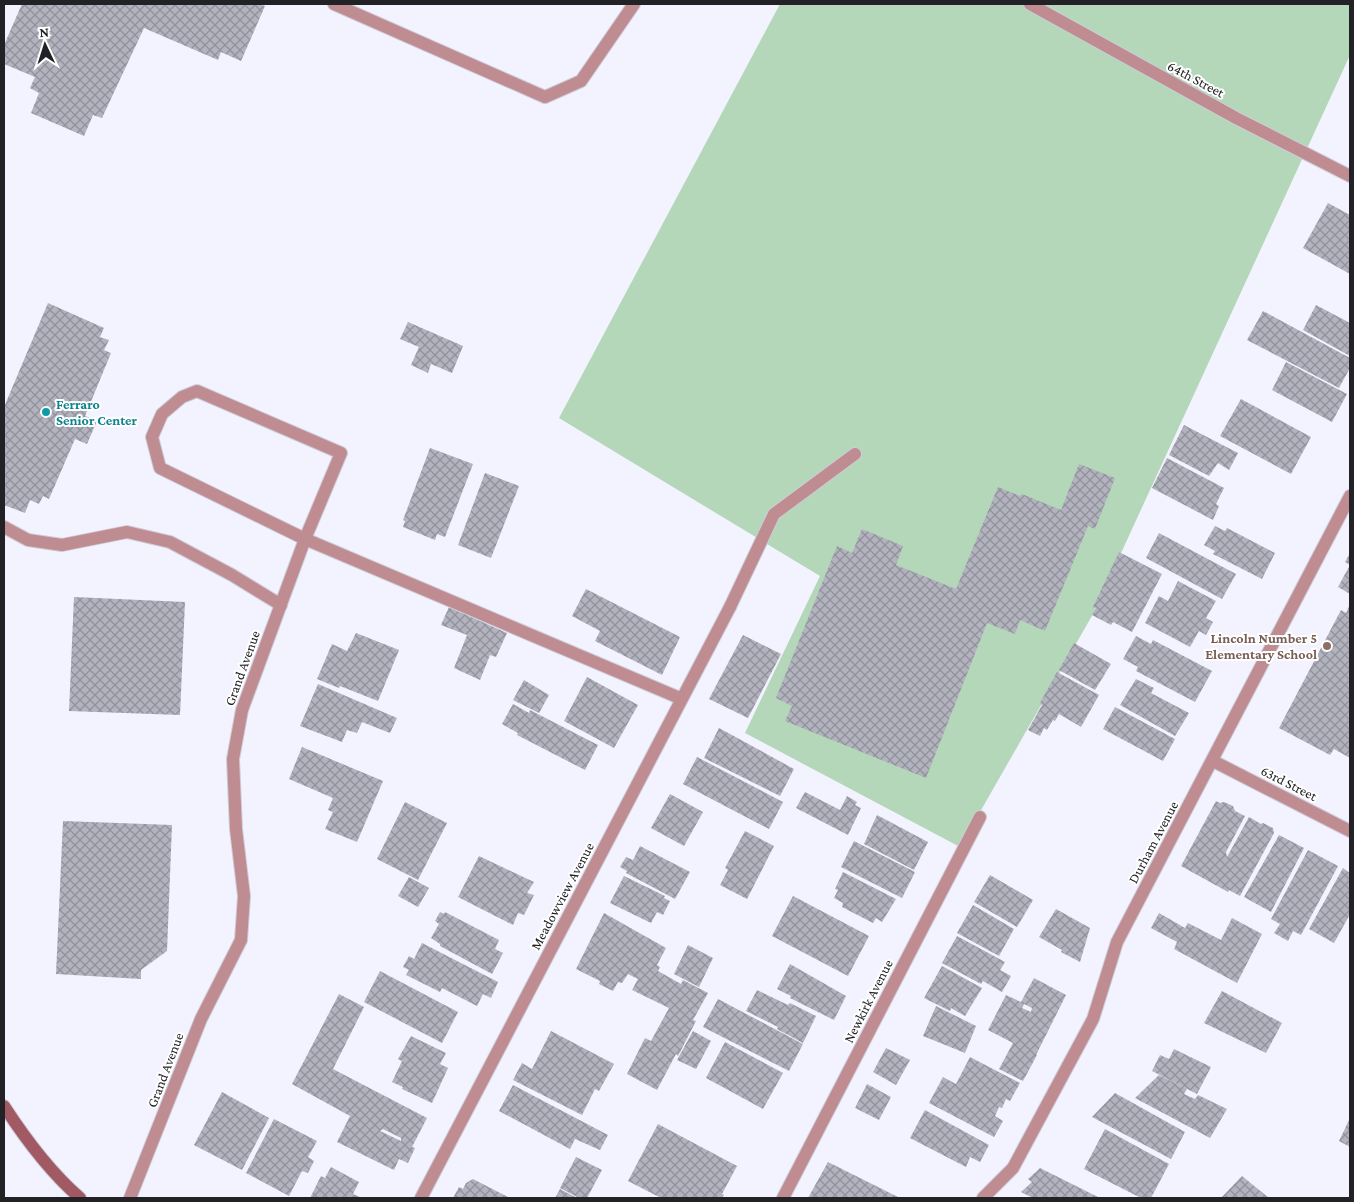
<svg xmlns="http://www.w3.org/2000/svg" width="1354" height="1202" font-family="'Crimson Pro',serif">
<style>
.park{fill:#b3d7b8}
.building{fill:url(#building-cross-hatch);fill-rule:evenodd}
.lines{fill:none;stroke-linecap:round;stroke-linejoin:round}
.lane-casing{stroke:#cdcdd8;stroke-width:14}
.street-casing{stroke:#cdcdd8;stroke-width:14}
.secondary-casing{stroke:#cdcdd8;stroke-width:14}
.lane{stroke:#bf8c92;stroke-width:12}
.street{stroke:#bf8c92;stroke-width:12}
.secondary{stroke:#a15963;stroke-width:12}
.culture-dot{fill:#0f9aa8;stroke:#fff;stroke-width:2}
.education-dot{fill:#8d6e63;stroke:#fff;stroke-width:2}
.labels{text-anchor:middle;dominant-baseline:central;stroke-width:4;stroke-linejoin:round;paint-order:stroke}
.street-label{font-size:14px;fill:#222226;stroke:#fff}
.culture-label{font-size:14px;font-weight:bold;fill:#0d838f;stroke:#fff;text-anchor:start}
.education-label{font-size:14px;font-weight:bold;fill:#785e54;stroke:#fff;text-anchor:end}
</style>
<defs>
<pattern id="building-cross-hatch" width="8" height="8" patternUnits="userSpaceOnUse" patternTransform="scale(1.25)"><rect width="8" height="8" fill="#b2b3be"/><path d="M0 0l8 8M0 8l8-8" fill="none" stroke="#90919a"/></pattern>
</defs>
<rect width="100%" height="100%" fill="#f3f3ff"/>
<path class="park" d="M780 4H1350V55L1093 614 960 847 745 733 820 576 559 418Z"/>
<path class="building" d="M22 4H259L265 6 241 61 221 52 218 60 144 28 102 118 93 115 84 136 31 113 39 93 30 88 35 77 4 64V45Z
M1328 203 1350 215V274L1303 248Z
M48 303 104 328 100 337 109 340 104 350 111 353 85 416 97 421 87 444 75 439 49 499 43 496 39 504 30 500 25 513 4 505V407Z
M1316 305 1350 323V356L1303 330Z
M1263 311 1350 358V368L1339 388 1247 340Z
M408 322 463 346 452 373 431 364 428 373 411 365 419 347 400 339Z
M1286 362 1347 394 1332 422 1272 390Z
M1241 399 1311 437 1291 474 1220 436Z
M1184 425 1238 453 1229 470 1218 463 1209 476 1169 455Z
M430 448 473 464 445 537 437 534 435 540 403 527 405 521 403 520Z
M1167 458 1224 488 1216 504 1219 506 1213 520 1152 488Z
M1079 464 1115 478 1095 529 1088 526 1045 631 1020 620 1015 634 987 623 926 778 785 721 792 706 776 698 837 546 852 553 862 529 903 546 896 565 956 589 998 487 1020 496 1022 494 1061 510Z
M485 473 519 486 491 558 458 545Z
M1215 526 1225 531 1227 528 1275 553 1262 579 1213 554 1215 551 1204 545Z
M1159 533 1236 574 1222 599 1146 558Z
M1119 552 1162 574 1132 632 1113 622 1111 625 1092 615 1096 608 1093 607Z
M1350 553V594L1338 587 1350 565 1345 562Z
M1178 581 1216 601 1206 618 1213 622 1206 635 1199 631 1190 647 1145 623 1159 596 1168 601Z
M586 589 680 637 662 675 595 641 600 631 572 616Z
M74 597 185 602 180 715 69 711Z
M1350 604V758L1334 749 1330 755 1279 728 1341 610 1346 613Z
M449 607 507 633 496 657 490 655 480 680 454 668 467 635 441 625Z
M356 633 399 650 378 701 340 686 339 688 317 679 332 644 347 651Z
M743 635 781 654 748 718 709 699Z
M1136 636 1151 644 1153 640 1212 671 1195 702 1136 671 1138 667 1123 659Z
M1074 643 1111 664 1095 690 1059 670Z
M1057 672 1099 695 1081 727 1059 714 1055 721 1053 720 1047 730 1044 728 1040 736 1028 730 1042 705 1040 703Z
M587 677 638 705 614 748 564 721Z
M1136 679 1154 688 1151 693 1189 713 1175 736 1120 705Z
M524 680 549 695 539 713 513 700Z
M318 684 397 718 390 733 362 722 357 733 347 730 342 742 300 726Z
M513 704 529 713 530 710 598 745 585 770 517 735 518 733 502 724Z
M1115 707 1175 739 1163 761 1103 729Z
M719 728 794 769 780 796 704 758Z
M302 747 383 781 357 842 325 829 333 812 328 810 333 798 289 779Z
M697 757 783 802 769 829 683 784Z
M805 792 840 810 847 796 857 802 855 805 861 808 848 835 796 808Z
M670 794 703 812 684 846 651 828Z
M1216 801 1220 803 1224 802 1233 806 1235 811 1245 816 1226 852 1227 857 1249 817 1261 824 1263 823 1273 828 1274 833 1240 896 1229 890 1228 892 1181 866Z
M405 802 447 823 418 880 377 859Z
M877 815 928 842 914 870 864 844Z
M63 821 172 825 167 951 141 970V979L56 974Z
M745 831 774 846 747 899 720 885 728 870 725 868Z
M1279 835 1304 848 1271 912 1244 897Z
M854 841 915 872 902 898 841 867Z
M640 846 690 872 675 899 626 873 627 871 620 867 626 857 633 860Z
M1308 850 1338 866 1301 935 1293 931 1288 941 1274 933 1280 924 1271 919Z
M479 856 534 882 527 893 534 895 524 915 518 913 513 925 458 897Z
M1343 868 1350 873V917L1349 916 1334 943 1309 929Z
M843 872 896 899 882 922 876 918 873 923 842 907 843 903 834 898 838 890 835 889Z
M990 875 1033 900 1017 927 974 902Z
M624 876 665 896 664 898 670 901 663 915 657 912 651 923 610 903Z
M409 877 429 888 418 907 398 896Z
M793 896 869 936 848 976 772 936Z
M973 905 1014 929 999 956 957 933Z
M1056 909 1090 928 1080 962 1061 952 1062 950 1039 937Z
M440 912 444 914 445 912 499 940 495 949 503 953 492 974 440 946V944L431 938 439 924 435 921Z
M604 913 666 948 657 965 660 967 658 971 681 984 683 980 708 993 693 1020 696 1021 678 1056 676 1054 657 1090 627 1074 645 1038 651 1041 669 1008 632 990 638 979 628 974 622 983 618 982 613 991 599 984 600 981 576 969Z
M1159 913 1185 928 1188 923 1221 940 1232 918 1262 934 1237 983 1174 949 1177 942 1151 928Z
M957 936 1005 962 1000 970 1011 976 1002 992 983 981 981 984 942 963Z
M422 943 498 982 491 998 483 994 477 1006 442 988 440 992 406 975 409 970 403 967 409 956 414 959Z
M688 945 713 958 699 987 674 974Z
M790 964 846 996 834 1020 790 998 791 996 777 989Z
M942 966 982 988 965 1016 951 1008 950 1011 924 998Z
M380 971 458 1012 442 1043 364 1002Z
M1034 978 1066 995 1036 1055H1037L1023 1081 999 1069 1013 1043 988 1030 1006 995 1021 1002ZM1024 1004 1032 1008 1031 1012 1022 1008Z
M757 990 788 1005 790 1003 816 1016 803 1043 777 1029 778 1027 746 1011Z
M1222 991 1282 1023 1266 1053 1204 1023Z
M339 994 364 1007 333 1069 427 1118 412 1147 415 1148 408 1163 399 1159 394 1170 337 1142 350 1116 292 1084ZM383 1129 401 1138V1141L380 1131Z
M718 999 803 1044 789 1071 703 1027Z
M936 1006 976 1026 965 1053 923 1036Z
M551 1031 614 1064 599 1091 595 1089 582 1115 513 1080 522 1063 532 1069Z
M693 1031 711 1041 696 1069 677 1060Z
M411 1036 446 1053 440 1064 448 1068 432 1103 402 1089 403 1087 392 1082 402 1061 398 1059Z
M725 1042 783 1073 763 1109 706 1078Z
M886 1048 910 1060 896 1085 873 1072Z
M1174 1049 1211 1067 1197 1094 1152 1071 1160 1055 1169 1059Z
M970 1057 1020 1083 1010 1101 1006 1099 1002 1108 999 1107 995 1116 1003 1121 994 1137 929 1103 943 1077 956 1084Z
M1159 1075 1187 1089 1184 1094 1195 1099 1198 1095 1227 1109 1210 1138 1135 1098Z
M867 1084 891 1097 879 1120 855 1108Z
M513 1085 608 1135 600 1150 575 1139 570 1149 499 1111Z
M222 1092 269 1118 242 1170 194 1145Z
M1115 1093 1185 1132 1171 1159 1092 1117Z
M925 1110 989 1145 980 1162 970 1157 966 1167 910 1138Z
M1350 1118V1147L1339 1141Z
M274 1119 317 1141 308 1157 314 1161 308 1173 302 1171 289 1196 246 1173Z
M658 1124 737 1166 722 1194 724 1195 722 1198H661L628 1181Z
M1105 1129 1169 1164 1151 1198H1141L1084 1169Z
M576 1157 602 1170 587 1198H579L560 1188Z
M828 1162 900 1198H808Z
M331 1167 359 1182 353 1194 362 1198H310L321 1176 325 1178Z
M1040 1168 1100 1198H1033L1021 1192 1032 1182 1028 1179Z
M1242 1176 1269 1198H1221Z
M473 1179 510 1198H453L459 1187 463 1189 466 1183Z
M560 1189 577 1198H555Z"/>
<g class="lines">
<g class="lane-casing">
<path id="lane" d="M334 4 545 97 581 81 634 4
M197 391 341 453 305 539 160 468 152 437 162 414 182 397Z
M4 527 28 540 62 545 127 532 170 542 232 575 281 605
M730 607 774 514 855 454"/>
</g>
<g class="street-casing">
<path id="street" d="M1030 4 1236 118 1350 176
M1213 761 1350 831
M130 1198 201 1019 241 940 244 896 236 829 233 759 242 710 305 539 682 699
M421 1198 730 607
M783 1198 980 817
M983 1198 1013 1168 1093 1019 1117 942 1350 496"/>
</g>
<g class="secondary-casing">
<path id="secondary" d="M4 1106C26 1140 50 1172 80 1198"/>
</g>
<use href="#lane" class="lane"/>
<use href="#street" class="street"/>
<use href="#secondary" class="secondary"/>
</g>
<circle class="culture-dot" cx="46" cy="412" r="5"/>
<circle class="education-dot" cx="1327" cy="646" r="5"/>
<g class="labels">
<g class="street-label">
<text transform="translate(1196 79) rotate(28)">64th Street</text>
<text transform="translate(242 668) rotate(-70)">Grand Avenue</text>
<text transform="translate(1289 783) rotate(27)">63rd Street</text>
<text transform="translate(1153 842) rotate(-62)">Durham Avenue</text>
<text transform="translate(562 896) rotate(-62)">Meadowview Avenue</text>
<text transform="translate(868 1001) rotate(-63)">Newkirk Avenue</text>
<text transform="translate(165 1070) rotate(-69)">Grand Avenue</text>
</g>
<g class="culture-label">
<text x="56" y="404">Ferraro<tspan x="56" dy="16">Senior Center</tspan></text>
</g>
<g class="education-label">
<text x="1317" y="638">Lincoln Number 5<tspan x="1317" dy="16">Elementary School</tspan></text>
</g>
</g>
<rect width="1354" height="1202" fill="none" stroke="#222226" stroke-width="10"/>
<g transform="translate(45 45) rotate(356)" stroke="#ffffff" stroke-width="4" paint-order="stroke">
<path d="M0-4L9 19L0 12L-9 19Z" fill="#222226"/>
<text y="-8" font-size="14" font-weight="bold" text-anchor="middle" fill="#222226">N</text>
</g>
</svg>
